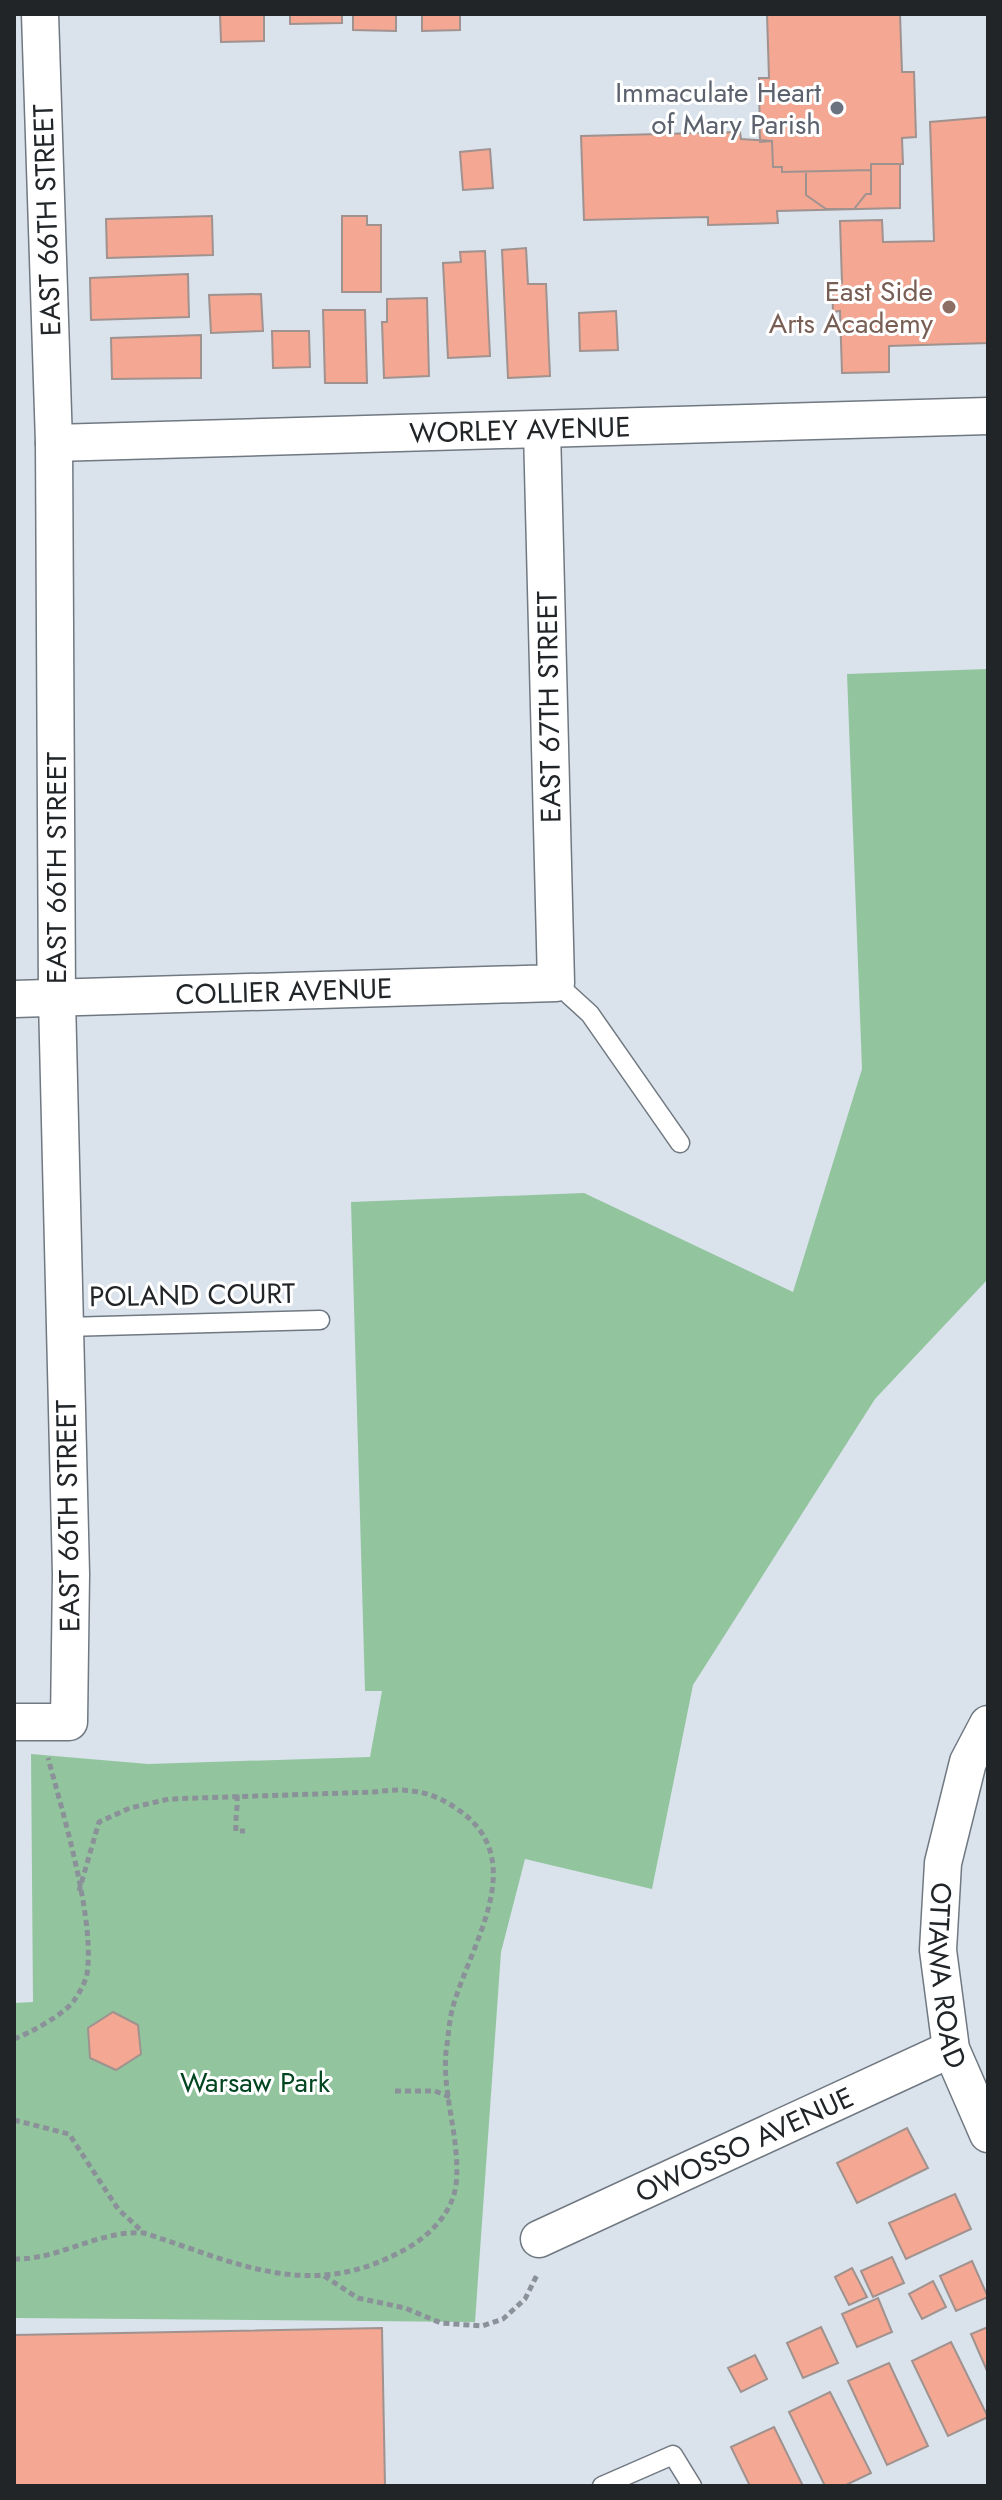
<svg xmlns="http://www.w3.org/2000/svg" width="1002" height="2500" font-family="Jost,sans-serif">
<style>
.green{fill:#92c59e}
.building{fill:#f4a793;stroke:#9f928f;stroke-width:2}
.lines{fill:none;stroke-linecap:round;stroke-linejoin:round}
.service-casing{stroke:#707881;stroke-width:21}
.minor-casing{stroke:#707881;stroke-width:39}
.path{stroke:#8b9198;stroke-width:5;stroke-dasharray:6 4;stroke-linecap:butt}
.service{stroke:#fff;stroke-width:18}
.minor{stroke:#fff;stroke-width:36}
.worship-dot{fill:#6b7280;stroke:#fff;stroke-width:3}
.education-dot{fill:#8d6e63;stroke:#fff;stroke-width:3}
.labels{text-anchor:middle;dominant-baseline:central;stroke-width:6;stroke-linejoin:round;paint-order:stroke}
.worship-label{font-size:28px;fill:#5b616d;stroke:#fff;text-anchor:end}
.street-label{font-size:28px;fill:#212528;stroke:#fff}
.education-label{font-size:28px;fill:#785e54;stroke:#fff;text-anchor:end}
.park-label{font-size:28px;fill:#00451f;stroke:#fff}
</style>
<rect width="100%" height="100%" fill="#dae2ec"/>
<path class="green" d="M988 669V1279L875 1399 693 1685 652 1889 525 1859 501 1952 475 2322 14 2318V2003L33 2002 31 1754 148 1764 370 1757 382 1691H365L351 1202 584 1193 793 1292 862 1069 847 674Z"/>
<path class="building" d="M220 14H264V41L221 42Z
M290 14H342V23L290 24Z
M353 14H396V31L353 30Z
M422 14H460V30L422 31Z
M767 14H900L902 72H914L916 137 902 138 903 164H871V194H866L854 209H826L806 195V172H782V167H773L772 141 760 142 759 78H769Z
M988 117V343L889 346V372L842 373 840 311 833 312 832 283H842L840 221 882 220 883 242 934 241 930 122Z
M740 132 741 139 772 141 773 167H782V172L871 170V164H900V208L777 211 778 223 708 225V217L584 220 581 136Z
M490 149 493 188 463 190 460 152Z
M212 216 213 255 107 258 106 219Z
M342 216H367V225H381V292H342Z
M526 248 528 284H546L550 376 508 378 502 250Z
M485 251 490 356 448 358 443 263 461 262 460 252Z
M188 274 189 317 91 320 90 278Z
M261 294 263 331 211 333 209 295Z
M427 298 429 376 384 378 382 322H387V299Z
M323 310H365L367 383H325Z
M616 311 618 350 580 351 579 313Z
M272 331H309L310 367 273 368Z
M201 335V378L112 379 111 338Z
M113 2012 138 2025 141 2054 116 2070 90 2058 88 2028Z
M907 2128 928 2168 857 2203 837 2163Z
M955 2194 971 2229 906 2259 889 2223Z
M892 2257 904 2283 873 2297 861 2271Z
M972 2261 988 2297 956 2311 940 2276Z
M852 2268 867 2297 849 2305 835 2277Z
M933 2281 946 2307 922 2319 909 2294Z
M878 2298 892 2332 857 2347 842 2314Z
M821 2327 838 2363 803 2378 787 2343Z
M988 2327V2373L971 2334Z
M382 2328 385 2486H14V2335Z
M951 2342 988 2417 948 2436 912 2361Z
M755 2355 767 2379 741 2392 728 2368Z
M889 2363 928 2446 887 2465 848 2381Z
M830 2392 871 2473 844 2486H825L789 2412Z
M774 2427 803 2486H750L731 2447Z"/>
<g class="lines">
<g class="service-casing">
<path id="service" d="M556 983 590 1014 680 1143
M66 1327 320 1320
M602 2486 673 2455 692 2486"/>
</g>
<g class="minor-casing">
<g id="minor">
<path id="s1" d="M54 443 988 416"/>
<path id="s2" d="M14 999 556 983 542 430"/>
<path d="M14 1722H69L71 1574 57 999 54 443 40 14"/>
<path id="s3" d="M988 1724 968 1762 943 1863 938 1950 951 2049 988 2134"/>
<path id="s4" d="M539 2239 951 2049"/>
</g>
</g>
<path class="path" d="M237 1795C238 1808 235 1819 236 1831H245
M14 2039C30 2033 67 2013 75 1999 82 1989 88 1977 88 1965 92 1910 63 1813 48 1758
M395 2091H435L450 2097
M14 2120 69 2134 118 2209 144 2233
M14 2259C60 2260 98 2230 144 2233 241 2264 313 2304 411 2246 433 2232 452 2212 456 2185 461 2140 442 2096 446 2052 448 2038 449 2024 452 2010 469 1946 531 1862 460 1811 433 1791 407 1787 375 1792L169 1799 130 1808 99 1822 79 1891
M324 2276 358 2298 405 2308 441 2323 482 2326 503 2319 525 2299 538 2273"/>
<use href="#service" class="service"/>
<use href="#minor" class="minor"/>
</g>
<circle class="worship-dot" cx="837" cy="108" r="8"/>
<circle class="education-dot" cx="949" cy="307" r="8"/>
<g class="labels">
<g class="worship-label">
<text x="821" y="92">Immaculate Heart<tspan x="821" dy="32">of Mary Parish</tspan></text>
</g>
<g class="street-label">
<text transform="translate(47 220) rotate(-92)">EAST 66TH STREET</text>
<text stroke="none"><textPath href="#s1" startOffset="466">WORLEY AVENUE</textPath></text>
<text transform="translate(549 707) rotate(-91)">EAST 67TH STREET</text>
<text transform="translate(56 868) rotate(-90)">EAST 66TH STREET</text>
<text stroke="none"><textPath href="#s2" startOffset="270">COLLIER AVENUE</textPath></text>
<text transform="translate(192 1295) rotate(-1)">POLAND COURT</text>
<text transform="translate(68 1516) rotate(-91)">EAST 66TH STREET</text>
<text stroke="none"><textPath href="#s3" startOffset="260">OTTAWA ROAD</textPath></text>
<text stroke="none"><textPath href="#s4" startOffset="226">OWOSSO AVENUE</textPath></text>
</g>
<g class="education-label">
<text x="933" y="291">East Side<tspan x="933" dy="32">Arts Academy</tspan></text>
</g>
<g class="park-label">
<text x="255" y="2082">Warsaw Park</text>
</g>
</g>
<rect width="1002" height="2500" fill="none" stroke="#212528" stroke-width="32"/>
</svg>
